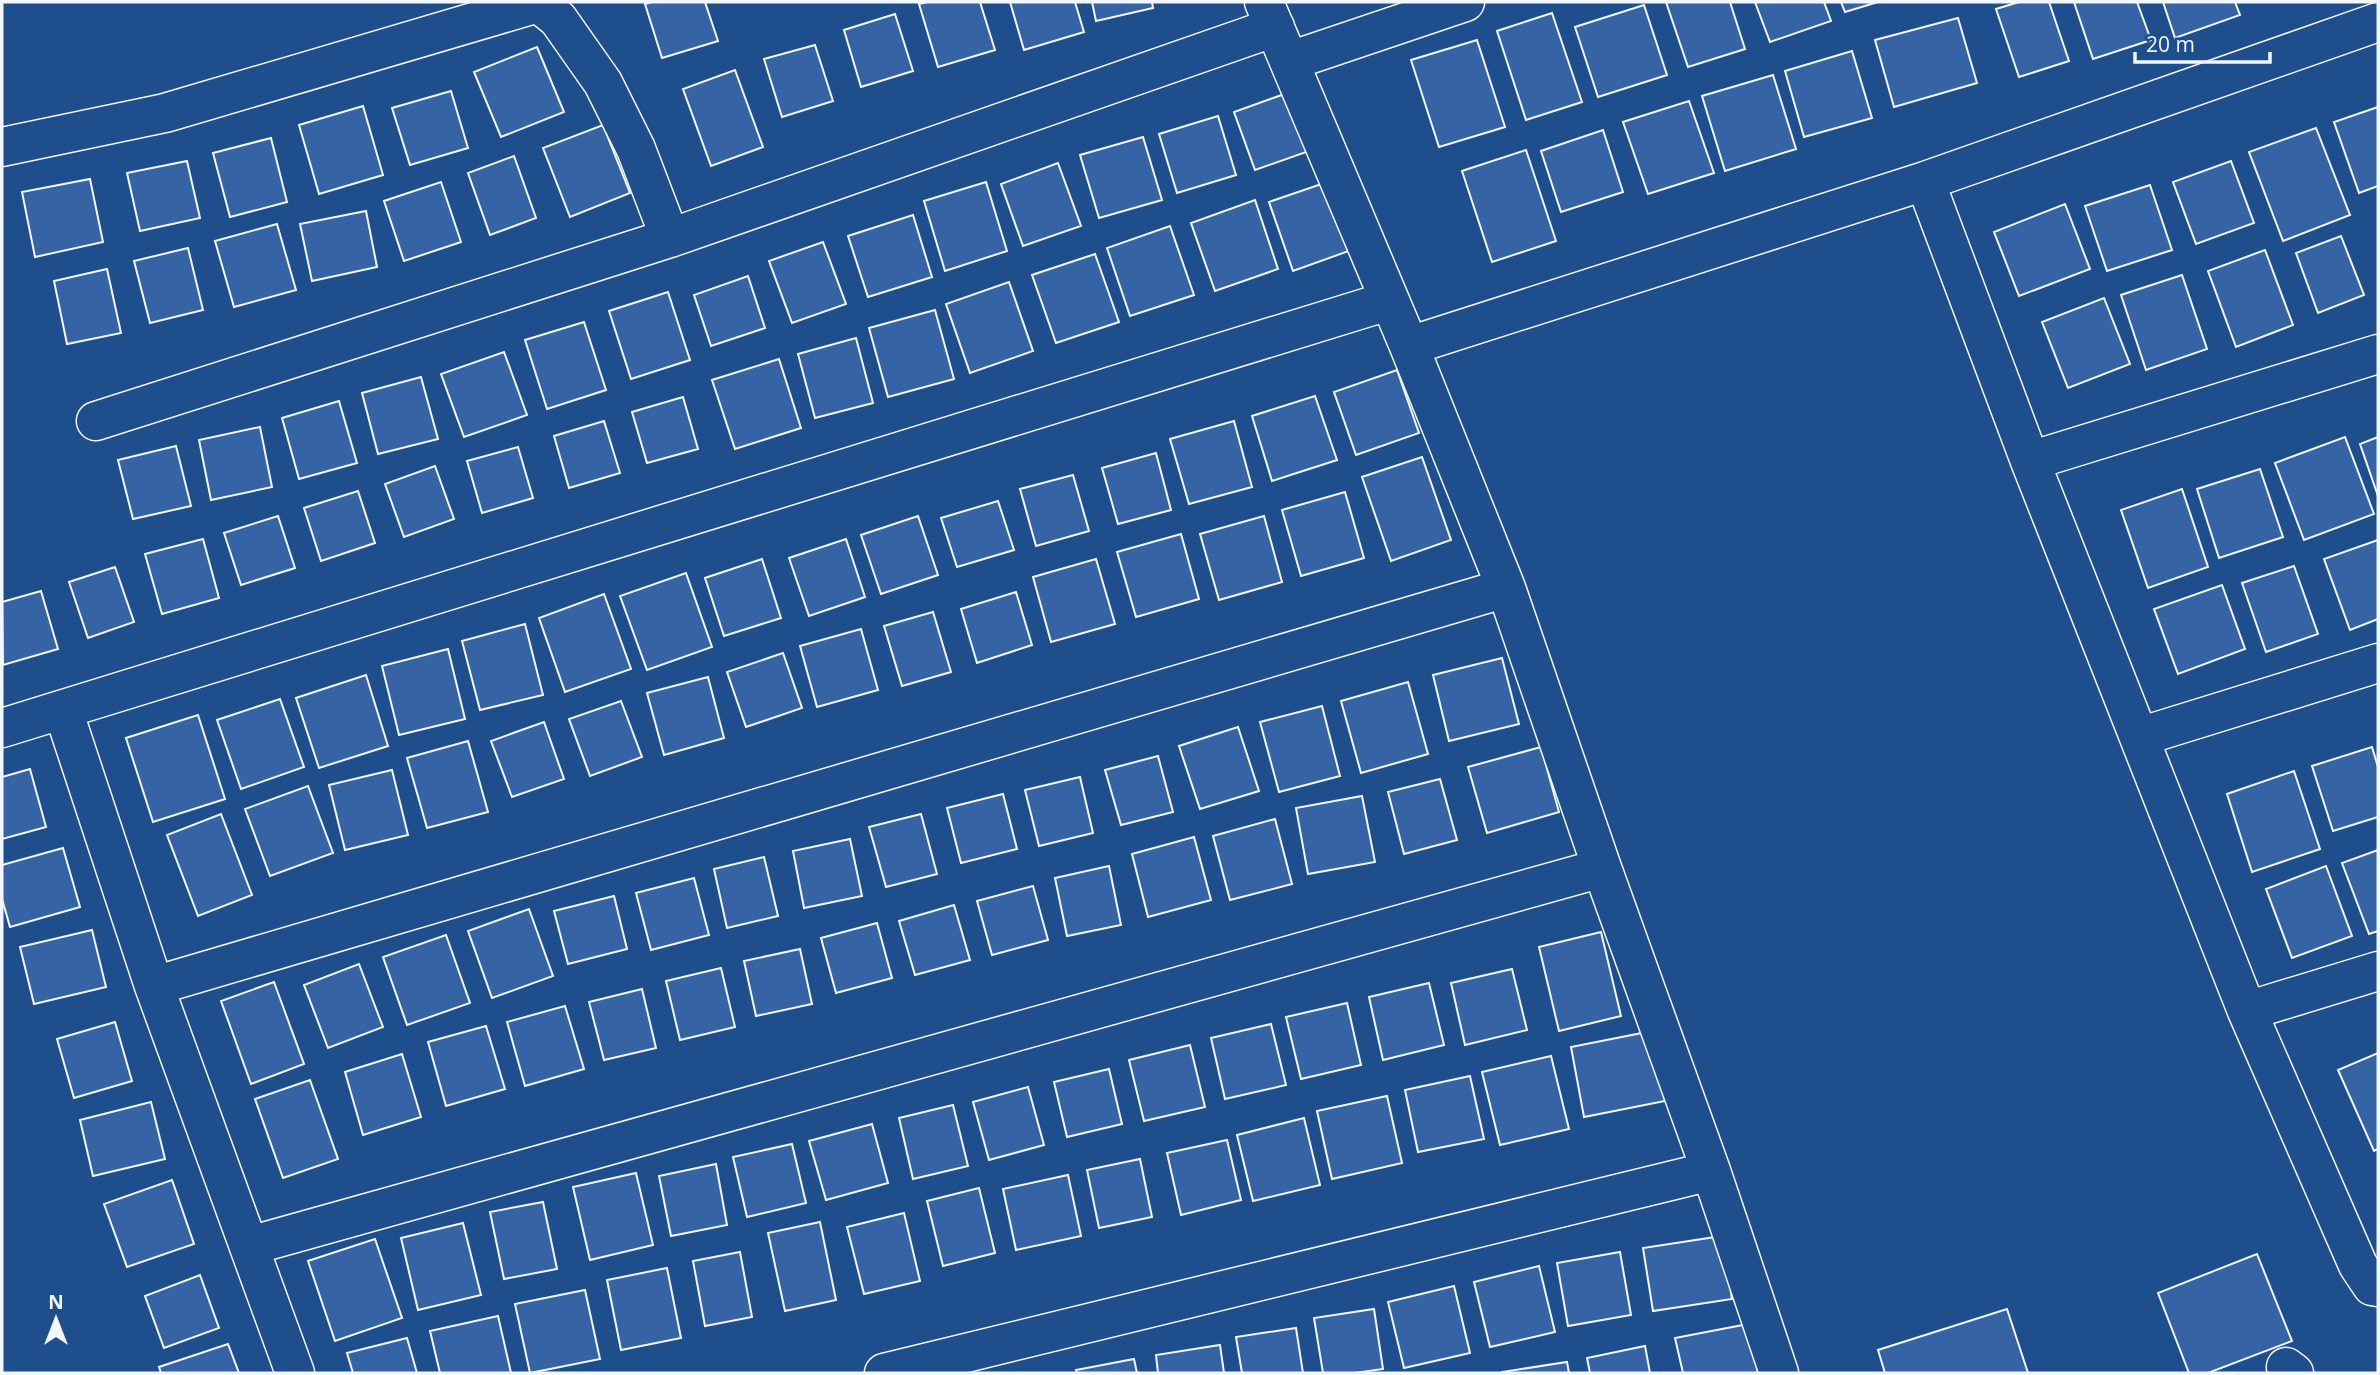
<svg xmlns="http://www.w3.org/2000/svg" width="2380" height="1375" font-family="'Open Sans',sans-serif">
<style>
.building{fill:#3563a3;stroke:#f2f6ff;stroke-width:2}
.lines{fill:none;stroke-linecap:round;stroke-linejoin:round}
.street-casing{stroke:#f2f6ff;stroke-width:41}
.street{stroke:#1f4e8c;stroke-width:38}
</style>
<rect width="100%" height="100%" fill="#1f4e8c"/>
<path class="building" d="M652 2H705L718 41 662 58 645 4Z
M927 2H980L995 50 938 67 919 4Z
M1010 2H1075L1084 32 1024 50Z
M1092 2H1152L1153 8 1096 21Z
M1666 2H1730L1745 49 1688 67Z
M1755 2H1824L1831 21 1770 42Z
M1841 2H1878L1845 12Z
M2019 2H2049L2069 61 2019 77 1996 9Z
M2074 2H2137L2151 40 2093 59Z
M2163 2H2235L2240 15 2175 38Z
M1644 5 1667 75 1598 97 1575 27Z
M1552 13 1582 102 1526 120 1497 31Z
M895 14 913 71 861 87 844 30Z
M1958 18 1977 83 1894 107 1875 40Z
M1477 40 1505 127 1439 147 1411 60Z
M815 45 833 101 782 117 764 59Z
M537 47 564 112 501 137 474 72Z
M1852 51 1872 118 1804 137 1785 71Z
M735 70 763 147 711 166 683 89Z
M1773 75 1796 149 1725 171 1702 96Z
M451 91 468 148 410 165 392 108Z
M1290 92 1312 150 1255 170 1234 112Z
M1689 101 1714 173 1648 194 1623 122Z
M363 106 383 175 319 194 299 125Z
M2378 107V186L2359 193 2334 122Z
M1218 116 1236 175 1177 193 1159 134Z
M603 125 630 193 570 217 543 148Z
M2316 128 2350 215 2283 241 2249 152Z
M1603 130 1623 192 1561 212 1541 151Z
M1143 137 1162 200 1099 218 1080 155Z
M271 138 287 202 230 217 213 153Z
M1526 150 1556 241 1492 262 1462 171Z
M514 156 536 218 490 235 468 173Z
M187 161 200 218 140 231 127 173Z
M2231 161 2254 223 2196 244 2173 182Z
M1058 163 1081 226 1023 246 1001 184Z
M90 179 103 242 35 257 22 192Z
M1333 180 1357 248 1293 271 1269 202Z
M441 182 461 242 404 261 384 201Z
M986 182 1007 251 945 271 924 201Z
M2150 185 2172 250 2107 271 2085 206Z
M1255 200 1278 269 1215 291 1191 223Z
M2065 204 2090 269 2019 296 1994 232Z
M366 211 377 267 312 281 300 224Z
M913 215 932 277 868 297 848 236Z
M277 224 296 290 234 307 215 241Z
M1170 226 1194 295 1130 316 1107 248Z
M2341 236 2364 295 2318 313 2296 253Z
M823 242 846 304 792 323 769 261Z
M188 248 203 310 150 323 134 261Z
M2265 250 2293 325 2236 347 2208 271Z
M1095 254 1119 322 1056 343 1032 275Z
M107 269 121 333 67 344 54 281Z
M2182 275 2207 349 2146 370 2121 295Z
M748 276 765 328 711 346 694 295Z
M1009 282 1033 351 970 373 946 304Z
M668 292 690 360 631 379 609 311Z
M2104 298 2130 364 2068 388 2042 322Z
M935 310 954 379 888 397 869 328Z
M584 322 606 390 547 409 525 340Z
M856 338 873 403 815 418 798 354Z
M504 352 527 415 464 437 441 374Z
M779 359 801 428 735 449 712 380Z
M1397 370 1419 433 1356 455 1334 392Z
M421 377 438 439 378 454 362 393Z
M1315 396 1337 460 1272 481 1252 416Z
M683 397 698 449 647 463 632 412Z
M339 401 357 463 299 479 282 418Z
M604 421 620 473 569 488 554 436Z
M1234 421 1252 487 1189 504 1170 439Z
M260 427 272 487 211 500 199 440Z
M2345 437 2374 514 2304 540 2275 463Z
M2378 437V496L2360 444Z
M176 446 191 506 133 519 118 460Z
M518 447 533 498 482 513 467 461Z
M1156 453 1171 510 1118 524 1102 468Z
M1422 457 1451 540 1391 561 1362 477Z
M435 466 454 519 404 537 385 484Z
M2260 469 2283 537 2219 558 2197 489Z
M1073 475 1089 531 1036 546 1020 489Z
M2182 489 2208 567 2148 588 2121 510Z
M358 491 375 543 321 561 304 508Z
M1345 492 1364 558 1301 576 1282 510Z
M998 501 1014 550 957 567 941 518Z
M278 516 295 568 241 585 224 533Z
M918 516 938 575 881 594 861 535Z
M1264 516 1282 582 1219 600 1200 534Z
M1181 534 1199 599 1136 617 1117 552Z
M203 539 219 598 162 614 145 554Z
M846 539 865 597 809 616 789 558Z
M2378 540V619L2350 630 2324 559Z
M762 559 781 618 724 636 705 578Z
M1096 559 1115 624 1051 642 1033 577Z
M2294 566 2318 634 2266 652 2242 583Z
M115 567 134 622 88 638 69 582Z
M686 573 712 647 647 670 620 596Z
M2222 585 2245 649 2178 674 2154 609Z
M41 591 58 649 3 665 2 602Z
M1016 592 1032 645 977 663 961 609Z
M604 594 631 669 565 692 539 618Z
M933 612 951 672 902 686 884 626Z
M525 624 543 695 480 710 462 641Z
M861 629 878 690 817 707 800 646Z
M448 649 465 719 399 735 382 666Z
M783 653 802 708 746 727 727 672Z
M1502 658 1519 724 1449 741 1433 675Z
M366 675 388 746 319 768 296 698Z
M708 677 724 738 664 755 647 693Z
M1408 682 1428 754 1361 773 1341 701Z
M280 699 304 767 241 789 217 720Z
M621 701 642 757 590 776 569 719Z
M1322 706 1340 776 1279 792 1260 722Z
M198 715 225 799 153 822 126 738Z
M544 722 564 779 512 797 491 741Z
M1238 727 1259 791 1200 809 1179 746Z
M468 741 488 812 427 828 407 758Z
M1541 747 1559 812 1487 833 1468 767Z
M2372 747 2378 767V817L2333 831 2312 766Z
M1158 756 1173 812 1121 825 1105 770Z
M30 769 46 827 2 839V777Z
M392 770 408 835 345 850 329 785Z
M2294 771 2320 849 2252 872 2227 794Z
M1080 777 1093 833 1039 846 1025 790Z
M1440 779 1457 840 1404 854 1388 792Z
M308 786 333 853 270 876 245 809Z
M1003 794 1017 849 961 863 947 808Z
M1362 796 1375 862 1308 874 1296 808Z
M221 814 252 895 198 916 167 835Z
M921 814 937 874 886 887 869 827Z
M1275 819 1292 884 1230 900 1213 836Z
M1194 837 1211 900 1148 917 1132 854Z
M850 839 862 896 804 908 793 851Z
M63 848 80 907 10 927 2 899V865Z
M2378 850V931L2369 934 2342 863Z
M764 857 778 916 727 928 714 869Z
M1109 866 1121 925 1067 936 1055 878Z
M2326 866 2352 936 2292 958 2266 889Z
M694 878 709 935 651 950 636 893Z
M1033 886 1048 940 992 955 977 901Z
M614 896 627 949 568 964 554 911Z
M954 905 970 960 915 975 899 921Z
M529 909 553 976 492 998 468 931Z
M877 923 892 978 836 993 821 938Z
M92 930 106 987 34 1004 20 947Z
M1601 932 1621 1016 1559 1031 1539 947Z
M446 935 470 1003 407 1025 383 957Z
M800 949 812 1004 756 1016 744 961Z
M359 964 383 1027 328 1048 304 985Z
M721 968 735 1027 680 1040 666 981Z
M1512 969 1527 1030 1465 1045 1451 983Z
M274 982 304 1064 251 1084 221 1001Z
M1429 983 1444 1045 1383 1060 1369 997Z
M642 989 656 1048 604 1060 589 1002Z
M1347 1003 1361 1065 1301 1079 1286 1017Z
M565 1006 584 1069 525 1086 507 1022Z
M115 1022 132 1081 74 1098 57 1039Z
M1271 1024 1286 1085 1225 1099 1211 1038Z
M486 1026 505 1089 446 1106 428 1042Z
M1652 1031 1665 1101 1584 1117 1571 1047Z
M1190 1045 1205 1107 1144 1121 1129 1060Z
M2378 1053V1149L2374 1151 2338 1070Z
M402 1054 421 1117 363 1135 345 1072Z
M1551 1056 1569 1129 1500 1145 1482 1072Z
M1109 1069 1122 1124 1067 1137 1054 1082Z
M1470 1076 1484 1139 1418 1152 1405 1090Z
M310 1080 338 1159 283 1178 255 1099Z
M1028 1087 1044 1145 989 1160 973 1102Z
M1387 1096 1402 1163 1332 1179 1317 1111Z
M151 1102 165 1159 93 1176 80 1120Z
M953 1105 968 1166 913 1179 899 1118Z
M1304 1118 1320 1185 1253 1201 1237 1135Z
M872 1124 888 1183 826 1200 809 1141Z
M1227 1140 1241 1200 1181 1215 1167 1153Z
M792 1144 806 1203 747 1217 733 1157Z
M1140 1159 1152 1217 1099 1228 1087 1170Z
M716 1164 727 1225 671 1236 659 1176Z
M636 1173 653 1245 590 1260 573 1187Z
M1068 1175 1081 1236 1016 1250 1003 1189Z
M172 1180 194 1244 127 1267 104 1204Z
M979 1188 995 1253 943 1266 927 1201Z
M543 1202 557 1269 504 1279 490 1212Z
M904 1213 920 1281 864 1294 847 1227Z
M820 1222 836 1300 785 1311 768 1233Z
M463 1223 481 1295 418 1310 401 1238Z
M1722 1236 1732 1299 1653 1311 1643 1248Z
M375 1239 402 1318 335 1341 308 1261Z
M740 1252 752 1317 705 1326 693 1261Z
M1620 1252 1631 1315 1568 1326 1557 1263Z
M2257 1254 2292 1341 2208 1373H2189L2158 1293Z
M1539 1266 1555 1332 1490 1347 1474 1282Z
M667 1268 681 1338 621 1350 607 1280Z
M200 1275 219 1328 164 1348 145 1296Z
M1454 1286 1470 1353 1404 1368 1388 1302Z
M585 1290 600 1359 530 1373 515 1304Z
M1374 1309 1383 1369 1355 1373H1323L1314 1318Z
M2007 1309 2028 1373H1885L1878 1350Z
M498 1316 511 1373H440L430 1331Z
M1748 1324 1758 1373H1683L1675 1338Z
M1296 1328 1303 1373H1242L1236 1337Z
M407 1338 417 1373H353L347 1353Z
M228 1344 239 1373H161L159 1367Z
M1220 1345 1224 1373H1158L1156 1355Z
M1645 1346 1650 1373H1590L1587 1358Z
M1134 1359 1137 1373H1077L1076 1370Z
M1567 1362 1569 1373H1502V1372Z"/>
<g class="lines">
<g class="street-casing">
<path id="street" d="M537 2 558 19 603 83 636 149 670 238
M1264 2 1409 346 1506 588 1602 868 1711 1171 1779 1373
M1290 61 1465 2
M2 147 165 113 538 3
M1925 181 2030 461 2247 1011 2358 1265 2372 1286 2378 1287
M1409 346 1925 181 2378 22
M96 421 670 238 1275 27
M2030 461 2378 354
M63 710 154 986 295 1373
M2 728 1388 301
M2139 737 2378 663
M154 986 1506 588
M2247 1011 2378 971
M249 1246 1602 868
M2286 1367 2294 1373
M884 1373 1711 1171"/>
</g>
<use href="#street" class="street"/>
</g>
<rect width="2380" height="1375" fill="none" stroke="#f2f6ff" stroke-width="7"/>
<g transform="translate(56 1319)" stroke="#1f4e8c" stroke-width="5" paint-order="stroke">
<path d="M0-5L12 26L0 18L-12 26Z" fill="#f2f6ff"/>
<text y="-10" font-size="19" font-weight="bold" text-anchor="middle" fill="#f2f6ff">N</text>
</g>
<path d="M2135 52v10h135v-10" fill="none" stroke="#f2f6ff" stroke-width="3.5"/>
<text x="2146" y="52" font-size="21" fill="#f2f6ff" stroke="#1f4e8c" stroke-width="5" paint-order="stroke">20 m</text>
</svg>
